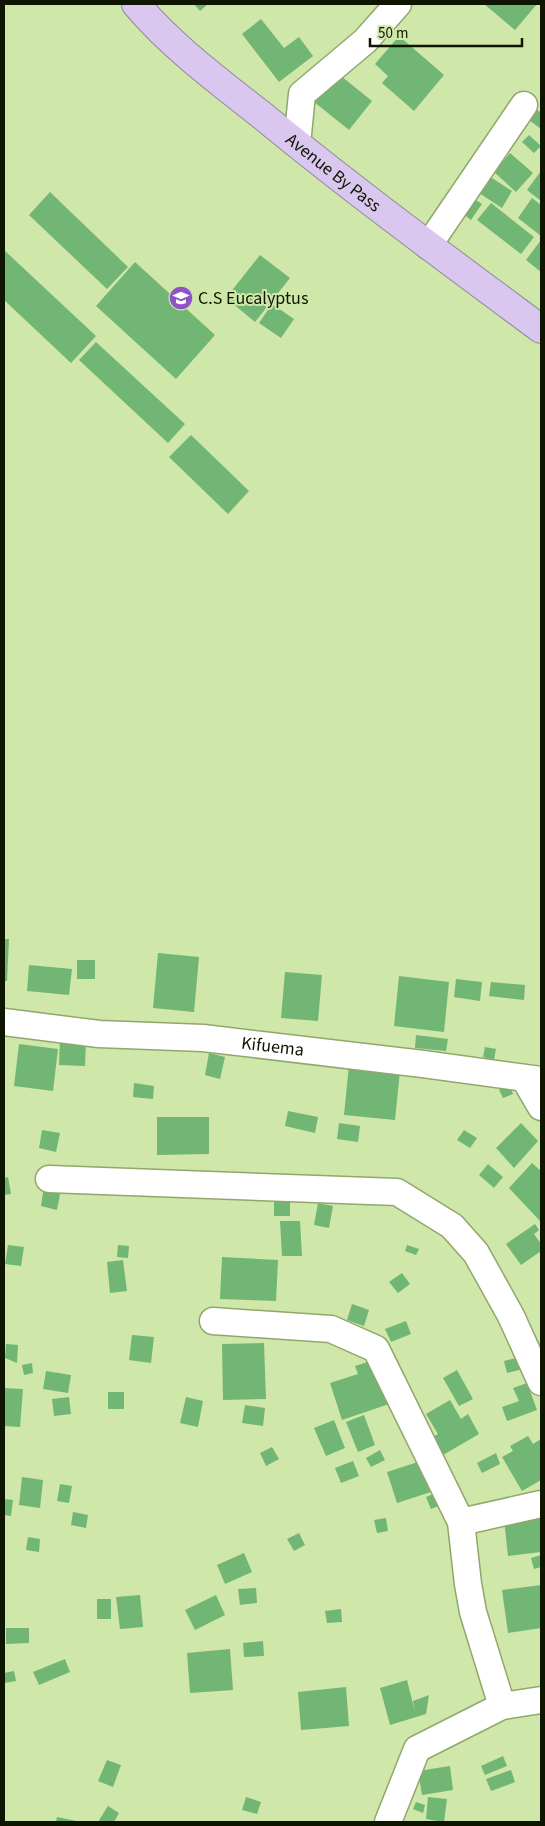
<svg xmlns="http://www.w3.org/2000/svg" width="545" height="1826" font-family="'Source Sans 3',sans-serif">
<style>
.building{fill:#71b675}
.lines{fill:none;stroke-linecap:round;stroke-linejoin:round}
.minor-casing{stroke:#91a76b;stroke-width:29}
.highway-casing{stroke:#92899c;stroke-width:30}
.minor{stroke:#fff;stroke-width:26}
.highway{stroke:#d9c7f0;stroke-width:28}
.labels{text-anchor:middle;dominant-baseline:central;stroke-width:4;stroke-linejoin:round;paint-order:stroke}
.street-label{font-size:18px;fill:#0e1601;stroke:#cfe7a8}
.poi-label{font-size:18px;fill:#0e1601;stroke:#cfe7a8;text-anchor:start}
</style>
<rect width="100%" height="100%" fill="#cfe7a8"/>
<path class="building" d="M194 4H208L200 11Z
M484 4H537L515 30Z
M261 19 284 48 299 37 313 56 279 82 242 34Z
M399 36 444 75 414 111 382 83 388 76 375 64Z
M336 72 372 101 349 130 313 101Z
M534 107 541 113V129L526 118Z
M529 135 541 146 534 153 522 142Z
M510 153 533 173 516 192 494 172Z
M541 171V201L527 190Z
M489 176 512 191 502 208 479 193Z
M50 192 128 267 107 289 29 215Z
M473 198 482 204 471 220 463 214Z
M532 198 541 205V236L518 218Z
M491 203 534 237 521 254 477 220Z
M541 240V272L526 260Z
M4 250 96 336 71 363 4 300Z
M260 255 290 278 255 322 226 298Z
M135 262 215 335 176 379 96 306Z
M272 304 294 319 281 338 259 323Z
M96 342 185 424 168 443 79 360Z
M191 435 249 491 228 514 169 457Z
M4 939H9L7 981H4Z
M158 953 199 957 194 1012 153 1008Z
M77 960H95V979H77Z
M29 965 72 969 69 995 27 991Z
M285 972 322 975 318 1021 281 1018Z
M399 976 449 982 444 1032 394 1026Z
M456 979 482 982 480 1001 454 997Z
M491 982 525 985 524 1000 489 996Z
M416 1035 448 1039 446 1051 415 1048Z
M60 1038 86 1040 85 1066 59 1065Z
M19 1044 58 1049 53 1091 14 1086Z
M485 1047 496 1049 494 1060 483 1057Z
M209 1053 225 1057 220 1079 205 1075Z
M349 1065 400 1071 395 1120 344 1115Z
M134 1083 154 1086 153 1099 133 1097Z
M510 1084 513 1094 503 1098 499 1090Z
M288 1111 318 1117 315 1133 285 1126Z
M157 1117H209V1154L157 1155Z
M339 1123 360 1126 358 1142 337 1139Z
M521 1123 538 1141 514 1168 496 1148Z
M42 1130 60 1133 56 1152 39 1148Z
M464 1130 477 1138 470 1148 457 1140Z
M532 1163 541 1171V1222L509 1188Z
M488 1164 503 1177 494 1188 479 1175Z
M8 1177 11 1194 4 1195V1178Z
M44 1186 61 1189 57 1210 41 1206Z
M274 1202H290V1216H274Z
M318 1203 333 1206 329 1228 314 1225Z
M280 1221H300L302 1256H282Z
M535 1224 539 1230 534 1234 541 1244V1251L521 1265 506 1244Z
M8 1245 24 1247 21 1266 5 1264Z
M118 1245 129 1246 128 1258 117 1257Z
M407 1245 419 1249 416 1255 405 1251Z
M222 1257 278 1260 276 1301 220 1299Z
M123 1260 127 1291 110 1293 107 1262Z
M402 1273 410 1284 398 1293 389 1282Z
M352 1304 369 1310 364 1326 347 1320Z
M406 1321 411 1334 391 1342 385 1329Z
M132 1335 154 1337 151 1363 129 1360Z
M264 1343 266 1399 223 1400 222 1344Z
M6 1344 18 1345 17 1363 5 1358Z
M520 1357 523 1369 507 1373 504 1361Z
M374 1360 389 1404 342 1420 330 1383 358 1374 355 1366Z
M32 1363 33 1373 24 1375 22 1365Z
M457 1370 473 1399 459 1406 443 1378Z
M46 1371 71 1375 68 1393 43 1389Z
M527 1383 537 1410 507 1421 502 1407 519 1401 513 1388Z
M4 1388 23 1389 20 1427 4 1426Z
M108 1392H124V1409H108Z
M69 1397 71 1414 54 1416 52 1399Z
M186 1397 203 1401 198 1427 180 1423Z
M450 1400 461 1419 468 1414 479 1434 443 1455 433 1437 438 1434 426 1414Z
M245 1405 265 1408 263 1426 242 1423Z
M364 1415 375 1445 358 1452 346 1422Z
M334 1420 345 1448 326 1456 314 1428Z
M528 1436 533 1444 541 1439V1480L522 1491 502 1457 513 1451 510 1446Z
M272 1447 279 1459 266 1466 260 1453Z
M380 1450 385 1460 371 1467 366 1458Z
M496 1453 500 1464 482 1473 477 1463Z
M424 1460 434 1491 397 1503 387 1472Z
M353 1461 359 1476 341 1483 335 1468Z
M22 1477 43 1480 40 1508 19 1505Z
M60 1484 72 1486 69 1503 57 1501Z
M436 1493 441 1505 431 1509 426 1497Z
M4 1499 13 1500 11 1516 4 1515Z
M73 1512 88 1515 86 1528 71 1525Z
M541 1515V1552L508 1556 504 1519Z
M386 1518 388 1531 377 1533 374 1520Z
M299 1533 305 1545 294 1551 287 1539Z
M28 1537 40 1539 39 1552 26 1550Z
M244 1553 252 1572 225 1584 217 1565Z
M541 1555V1567L534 1569 531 1558Z
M541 1585V1628L508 1633 502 1590Z
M256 1588 257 1603 240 1605 238 1589Z
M140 1595 143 1627 120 1629 116 1597Z
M216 1595 225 1615 195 1630 185 1610Z
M97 1599H111V1619H97Z
M341 1609 342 1622 327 1623 325 1611Z
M6 1628H29V1643L6 1644Z
M263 1641 264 1656 244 1657 243 1643Z
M230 1649 233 1690 190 1693 187 1653Z
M65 1659 70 1672 39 1685 33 1672Z
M14 1671 16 1681 4 1683V1673Z
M407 1680 415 1712 413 1701 429 1695 426 1714 390 1725 380 1688Z
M346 1687 349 1726 301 1730 298 1692Z
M503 1756 507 1766 485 1775 481 1766Z
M107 1760 121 1765 113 1787 98 1781Z
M450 1766 453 1790 422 1795 418 1771Z
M511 1770 515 1782 491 1791 486 1779Z
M246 1797 261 1802 257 1814 242 1810Z
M428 1797 447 1799 444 1822 426 1819Z
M416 1802 425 1805 423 1813 413 1809Z
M108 1806 119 1813 114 1822H98Z
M57 1817 77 1821 76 1822H56Z"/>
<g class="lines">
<g class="minor-casing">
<g id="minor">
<path d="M297 144 302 94 365 41 398 4"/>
<path d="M428 246 524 105"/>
<path id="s1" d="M4 1022 99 1034 203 1038 423 1064 541 1080"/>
<path d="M524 1078 541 1107"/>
<path d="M49 1179 397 1192 452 1226 476 1253 511 1316 541 1382"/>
<path d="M213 1321 331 1329 376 1349 461 1522 468 1584 473 1612 502 1706"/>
<path d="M461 1522 541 1504"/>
<path d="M388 1822 417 1749 502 1706 541 1700"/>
</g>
</g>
<g class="highway-casing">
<g id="highway">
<path id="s2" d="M136 4C172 47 220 82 264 117 354 191 448 260 541 329"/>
</g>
</g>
<use href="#minor" class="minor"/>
<use href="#highway" class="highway"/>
</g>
<defs>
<g id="school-disc" transform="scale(1.25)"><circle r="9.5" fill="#8f52c8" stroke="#cfe7a8"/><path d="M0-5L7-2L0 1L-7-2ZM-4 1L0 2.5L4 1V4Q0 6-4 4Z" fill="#fff"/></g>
</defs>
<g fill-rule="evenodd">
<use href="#school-disc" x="181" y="298"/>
</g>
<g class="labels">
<g class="street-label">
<text stroke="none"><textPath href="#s2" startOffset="260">Avenue By Pass</textPath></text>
<text stroke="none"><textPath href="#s1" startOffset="270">Kifuema</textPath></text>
</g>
<g class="poi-label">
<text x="198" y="298">C.S Eucalyptus</text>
</g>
</g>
<rect width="545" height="1826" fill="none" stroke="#0e1601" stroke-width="10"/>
<path d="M370 38v8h152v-8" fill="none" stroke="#0e1601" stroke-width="2.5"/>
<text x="378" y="38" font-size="15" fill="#0e1601" stroke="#cfe7a8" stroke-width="4" paint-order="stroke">50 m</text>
</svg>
